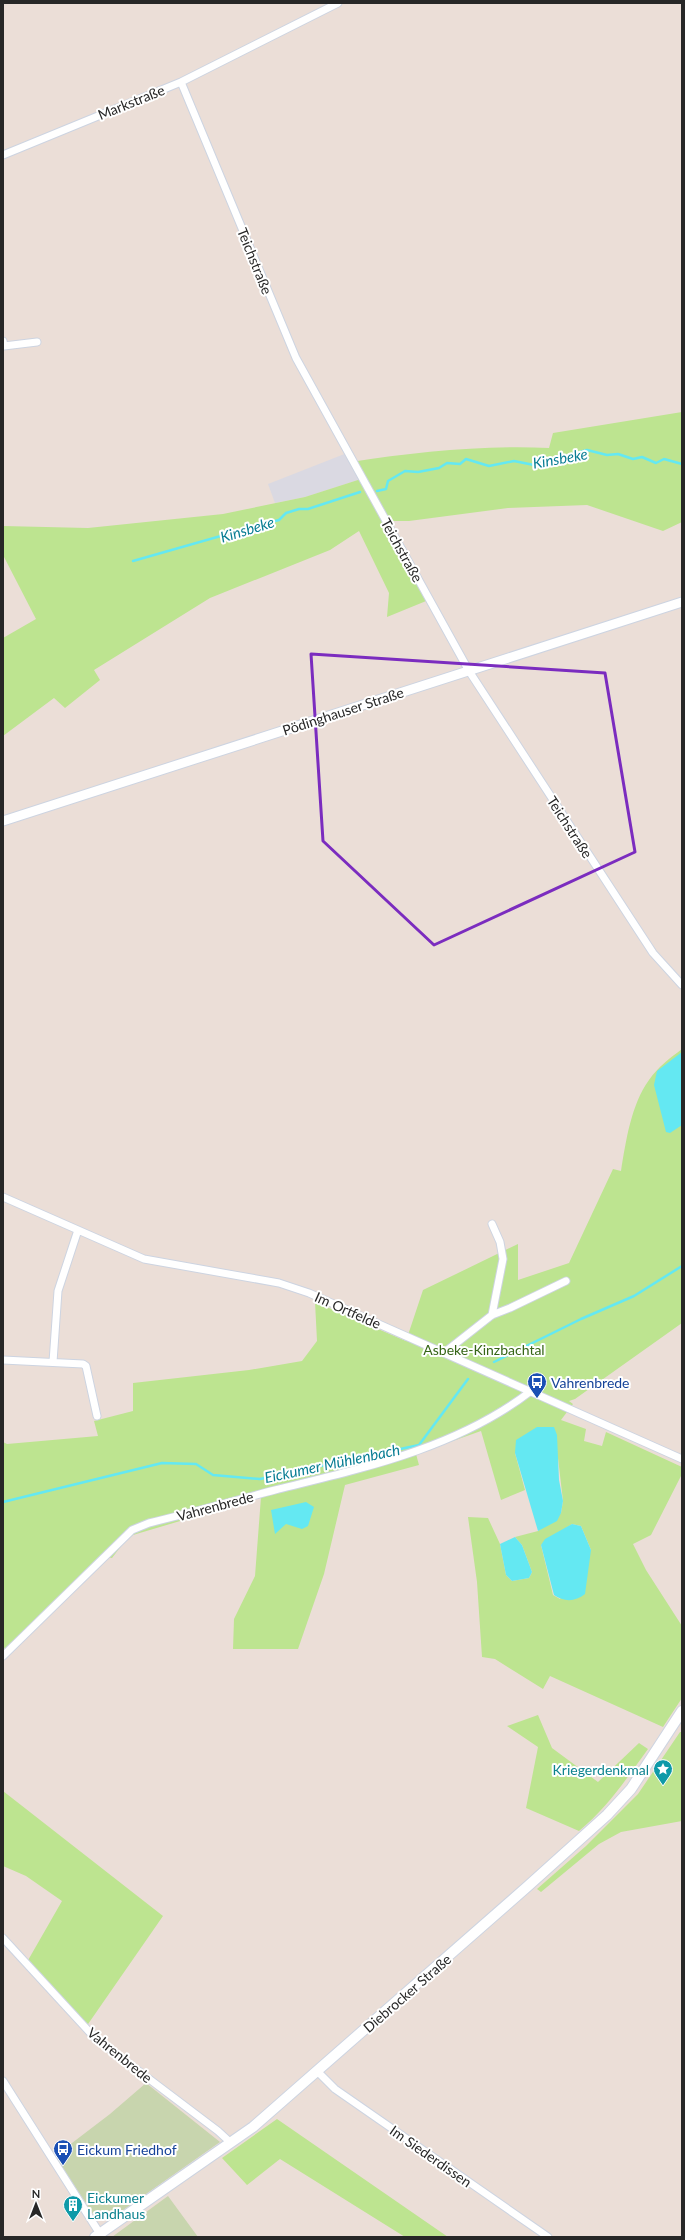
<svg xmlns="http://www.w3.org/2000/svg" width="685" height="2240" font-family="Lato,sans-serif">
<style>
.industrial{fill:#dad9e2}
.green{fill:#bde490;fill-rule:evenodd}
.cemetery{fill:#c8d5ae}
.water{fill:#64e8f2}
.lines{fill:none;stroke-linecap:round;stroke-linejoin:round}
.stream{stroke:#64e8f2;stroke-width:2.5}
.minor-casing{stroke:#cdd4e1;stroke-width:9}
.tertiary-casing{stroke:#cdd4e1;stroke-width:11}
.secondary-casing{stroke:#cdd4e1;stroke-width:12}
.minor{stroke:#fff;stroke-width:7}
.tertiary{stroke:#fff;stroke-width:9}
.secondary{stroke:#fff;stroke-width:10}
.marked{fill:none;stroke:#7b2cbf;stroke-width:3;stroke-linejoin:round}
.labels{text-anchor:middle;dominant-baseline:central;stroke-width:4;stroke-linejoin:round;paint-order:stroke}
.street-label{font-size:14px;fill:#272727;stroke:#fff}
.park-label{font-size:14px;fill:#356516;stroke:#fff}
.transit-label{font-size:14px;fill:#164399;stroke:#fff;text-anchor:start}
.culture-label{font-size:14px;fill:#0d838f;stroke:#fff;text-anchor:end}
.water-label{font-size:15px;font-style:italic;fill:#087d93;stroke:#fff}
</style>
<rect width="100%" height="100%" fill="#ebded7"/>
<path class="industrial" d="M347 453 361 479 305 497 275 503 268 484Z"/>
<path class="green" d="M682 412V522L663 531 587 505 508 508 409 521H388L431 599 387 617 389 593 359 531 330 550 210 598 94 670 100 680 65 708 54 698 3 736V638L36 619 3 555V526L88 528 223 514 305 497 361 479 351 462C416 452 483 445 549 448L553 433Z
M682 1049V1323L575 1399 569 1401 573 1404 561 1420 586 1429 584 1441 602 1446 606 1432 682 1467V1474L651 1535 633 1544 646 1570 682 1626V1698L663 1727 550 1676 543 1689 495 1659 482 1657 477 1582 468 1517 488 1518 500 1544 506 1575 512 1581 529 1578 532 1572 522 1545 515 1537 538 1531 561 1513 563 1501 558 1458 515 1453 525 1490 501 1500 481 1431 416 1454 419 1465 345 1485 324 1574 298 1649H233L234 1619 255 1576 261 1497 133 1535 125 1541 112 1558 105 1557 6 1650 3 1646V1442L7 1444 98 1436 94 1421 133 1411V1383L249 1370 302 1361 317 1341 315 1302 406 1341 423 1290 518 1244V1280L569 1263 613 1169 621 1171C626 1141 631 1105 649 1080 658 1067 670 1058 682 1049ZM572 1524 581 1526 591 1550 560 1599 553 1595 541 1545Z
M538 1715 552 1748 598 1782 639 1743 648 1749C627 1778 607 1808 579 1831L526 1808 538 1747 507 1726Z
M680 1732H682V1821L621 1832 599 1844 541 1892 537 1889 586 1846 638 1794Z
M3 1791 163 1916 86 2027 27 1962 62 1901 26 1876 3 1866Z
M277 2119 448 2237H405L280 2159 247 2185 222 2158Z"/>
<path class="cemetery" d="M146 2083 220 2142 109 2220H97L55 2156 110 2114Z
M168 2196 198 2237H112Z"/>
<path class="water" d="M682 1052V1125L670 1133 666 1132 654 1085 657 1071Z
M537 1427H554L557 1435 559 1480 563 1501 561 1513 557 1521 538 1531 515 1453 516 1440Z
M306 1502 314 1507 308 1526 302 1529 286 1524 275 1534 271 1510Z
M572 1524 581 1526 591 1550 585 1594C575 1602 564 1602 554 1595L541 1545 545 1539Z
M515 1537 522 1545 532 1572 529 1578 512 1581 506 1575 500 1544Z"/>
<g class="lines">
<path class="stream" d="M377 491 386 489 388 481 405 471 418 472 439 468 447 463 460 464 466 459 489 466 514 461 534 465 587 450 607 455 618 454 633 459 642 457 656 463 664 459 682 464
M133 561 256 526 279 520 286 513 299 509H308L360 492
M494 1362 581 1319 634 1296 682 1266
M3 1502 162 1463 196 1464 213 1475 260 1479 419 1445 468 1379"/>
<g class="minor-casing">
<path id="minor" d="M181 82 296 358 469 671 653 953 682 985
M3 155 181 82 338 3
M3 341 4 346 37 342
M3 1197 144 1259 279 1283 309 1293 682 1459
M492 1315 503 1259 500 1242 492 1224
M445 1352 492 1315 510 1308 566 1281
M3 1360 83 1364 86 1366 97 1416
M53 1362 58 1291 78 1230
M3 1656 132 1530 149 1523C191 1513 233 1501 275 1490 364 1468 457 1448 531 1391
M3 1938 95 2038 218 2131 231 2143
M317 2071 335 2089 548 2237
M3 2081 102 2237"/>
</g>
<g class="tertiary-casing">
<path id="tertiary" d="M3 821 682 602"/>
</g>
<g class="secondary-casing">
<path id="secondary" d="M95 2237 253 2127 528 1886 607 1815 631 1789 682 1711"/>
</g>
<use href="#minor" class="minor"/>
<use href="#tertiary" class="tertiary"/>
<use href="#secondary" class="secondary"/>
</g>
<path class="marked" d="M311 654 605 673 635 852 434 945 323 841Z"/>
<defs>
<g id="bus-pin" transform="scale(1)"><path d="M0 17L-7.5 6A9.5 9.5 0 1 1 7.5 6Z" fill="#1a4fb4" stroke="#fff"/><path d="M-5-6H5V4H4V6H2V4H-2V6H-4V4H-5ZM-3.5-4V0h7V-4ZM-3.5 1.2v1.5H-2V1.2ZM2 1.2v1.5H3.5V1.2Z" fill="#fff"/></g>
<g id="sight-pin" transform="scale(1)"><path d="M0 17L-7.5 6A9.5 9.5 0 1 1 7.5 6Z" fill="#0f9aa8" stroke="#fff"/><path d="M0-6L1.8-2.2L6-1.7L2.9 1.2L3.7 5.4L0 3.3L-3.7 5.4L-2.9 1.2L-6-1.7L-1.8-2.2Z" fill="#fff"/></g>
<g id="building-pin" transform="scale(1)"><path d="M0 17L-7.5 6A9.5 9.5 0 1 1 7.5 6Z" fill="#0f9aa8" stroke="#fff"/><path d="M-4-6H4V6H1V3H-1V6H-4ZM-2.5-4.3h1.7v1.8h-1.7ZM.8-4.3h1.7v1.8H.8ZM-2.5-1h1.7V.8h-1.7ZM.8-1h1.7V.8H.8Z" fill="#fff"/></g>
</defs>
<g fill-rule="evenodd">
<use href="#bus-pin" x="537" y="1382"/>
<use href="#sight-pin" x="663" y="1769"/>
<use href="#bus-pin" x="63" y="2149"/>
<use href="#building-pin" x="73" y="2205"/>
</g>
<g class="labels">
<g class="street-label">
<text transform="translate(131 102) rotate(-22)">Markstraße</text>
<text transform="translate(255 261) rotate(68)">Teichstraße</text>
<text transform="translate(402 550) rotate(61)">Teichstraße</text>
<text transform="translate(343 711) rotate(-18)">Pödinghauser Straße</text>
<text transform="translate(570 827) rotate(57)">Teichstraße</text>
<text transform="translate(348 1310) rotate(24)">Im Ortfelde</text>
<text transform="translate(215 1506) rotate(-15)">Vahrenbrede</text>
<text transform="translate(407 1993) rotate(-41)">Diebrocker Straße</text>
<text transform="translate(120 2055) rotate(39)">Vahrenbrede</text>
<text transform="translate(431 2156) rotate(35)">Im Siederdissen</text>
</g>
<g class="park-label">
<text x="484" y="1349">Asbeke-Kinzbachtal</text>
</g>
<g class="transit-label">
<text x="551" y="1382">Vahrenbrede</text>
<text x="77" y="2149">Eickum Friedhof</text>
</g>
<g class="culture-label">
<text x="649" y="1769">Kriegerdenkmal</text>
<text x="87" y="2197" text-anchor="start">Eickumer<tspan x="87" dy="16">Landhaus</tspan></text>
</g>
<g class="water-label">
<text transform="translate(560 458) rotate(-10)">Kinsbeke</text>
<text transform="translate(247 529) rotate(-17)">Kinsbeke</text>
<text transform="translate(332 1463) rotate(-12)">Eickumer Mühlenbach</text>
</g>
</g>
<rect width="685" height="2240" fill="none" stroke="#272727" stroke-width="8"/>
<g transform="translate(36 2204)" stroke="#ffffff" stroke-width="3" paint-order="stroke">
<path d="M0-3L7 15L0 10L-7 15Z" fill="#272727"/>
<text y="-6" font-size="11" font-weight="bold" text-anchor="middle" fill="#272727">N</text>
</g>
</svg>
